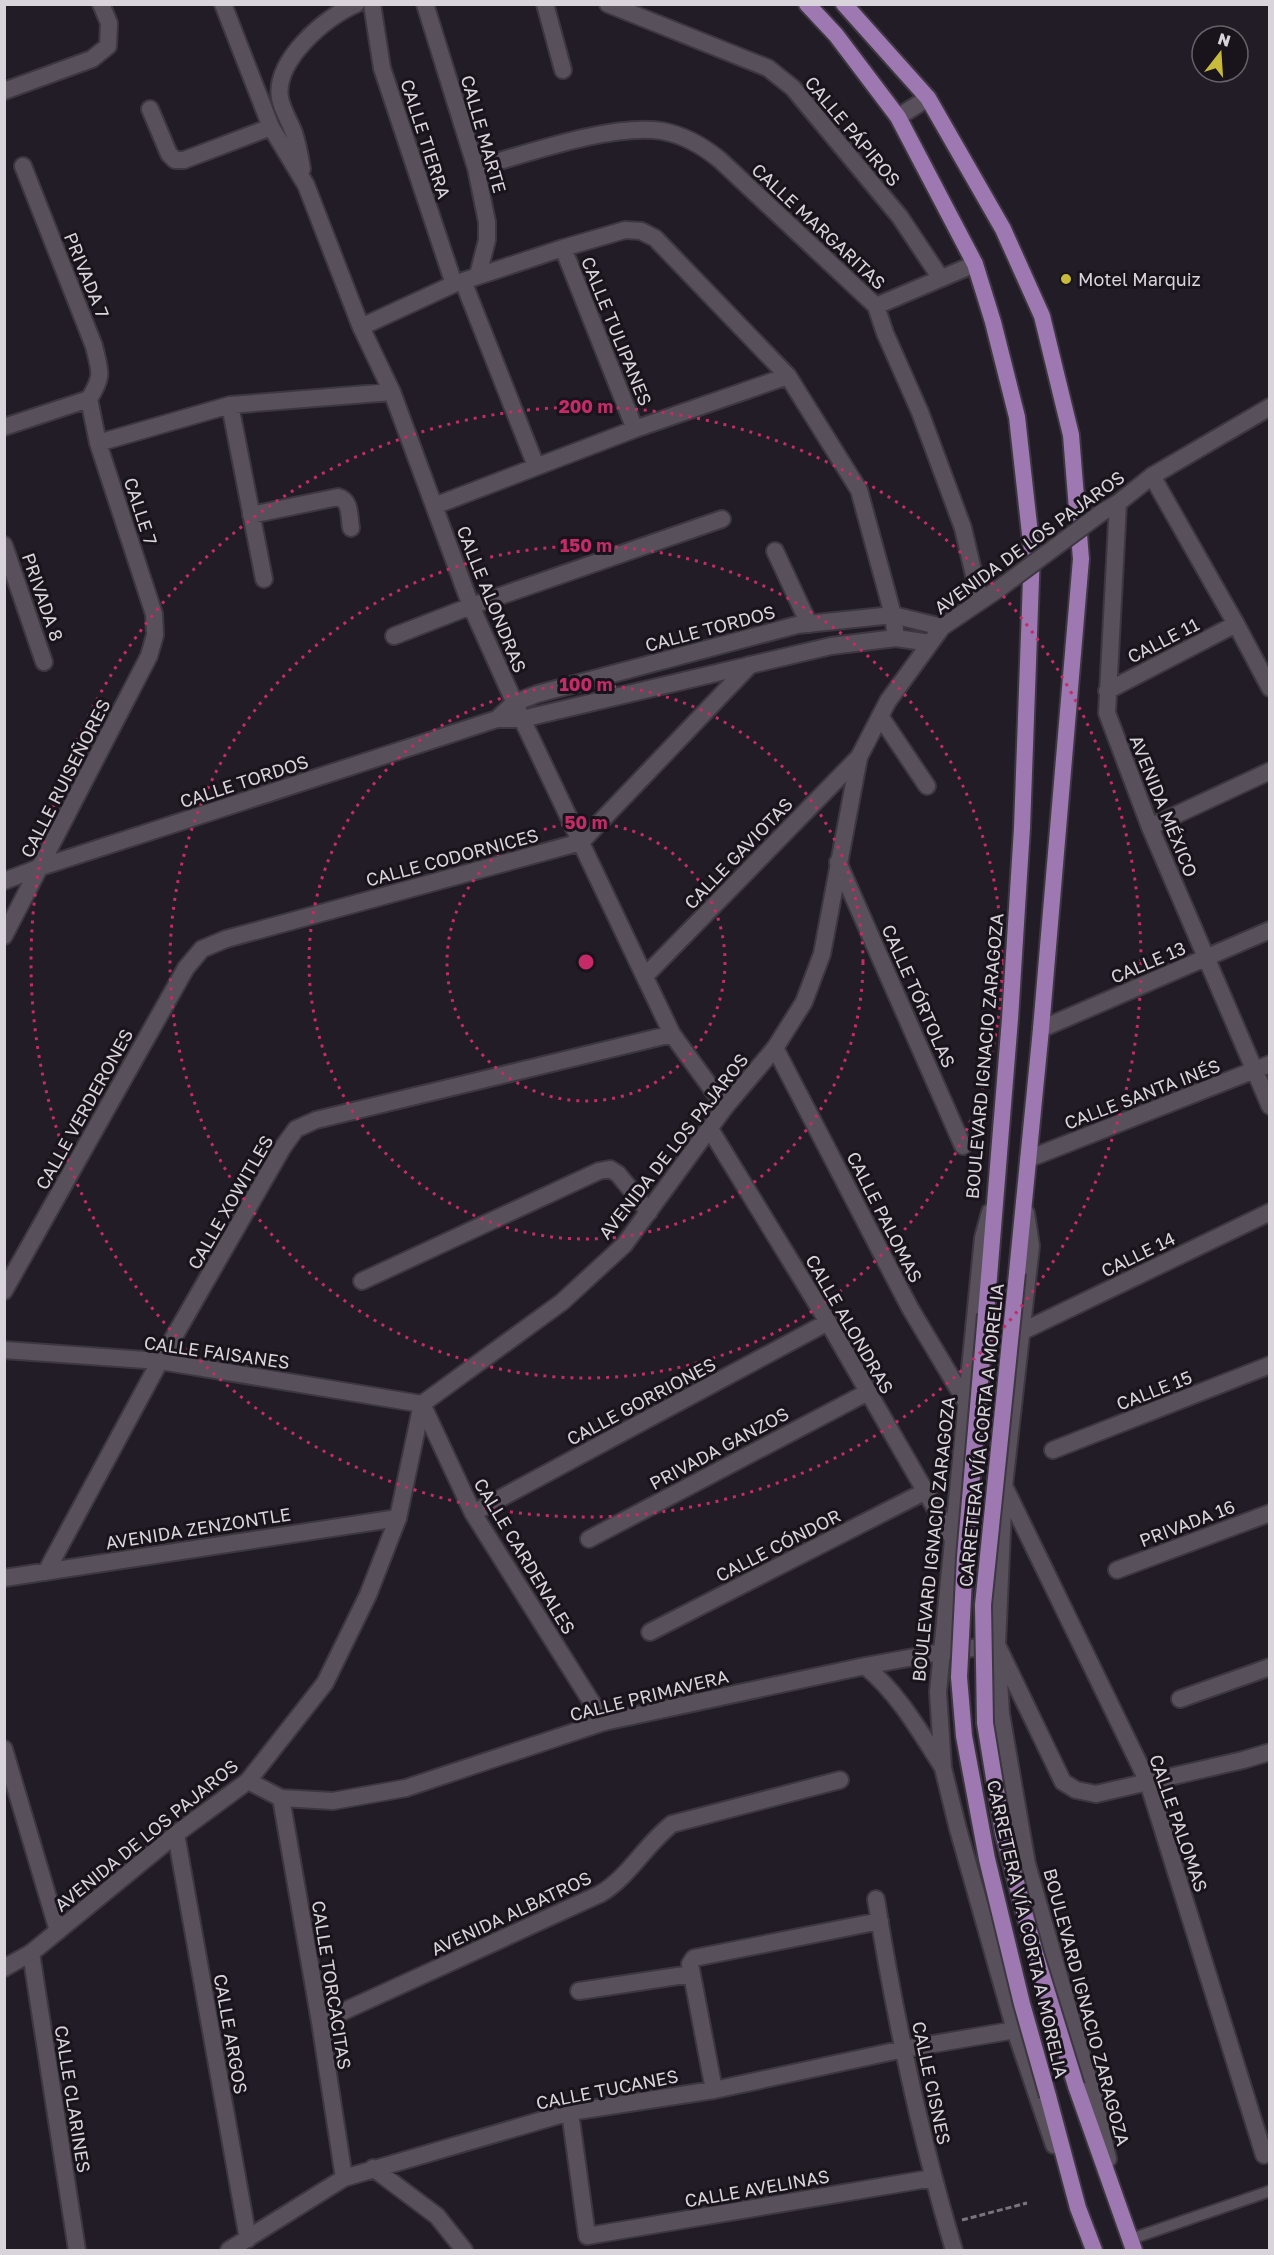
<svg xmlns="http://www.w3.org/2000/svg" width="1274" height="2255" font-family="'Golos Text',sans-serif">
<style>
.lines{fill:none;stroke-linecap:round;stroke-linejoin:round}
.service-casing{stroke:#3d3740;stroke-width:14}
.minor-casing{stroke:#3d3740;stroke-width:20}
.tertiary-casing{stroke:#3d3740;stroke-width:20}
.secondary-casing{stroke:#3d3740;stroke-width:20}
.primary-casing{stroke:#3d3740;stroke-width:20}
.path{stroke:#7a757d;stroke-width:3;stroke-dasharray:6 3;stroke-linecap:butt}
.service{stroke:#58515c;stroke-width:10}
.minor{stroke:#58515c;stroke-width:16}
.tertiary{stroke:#58515c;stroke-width:16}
.secondary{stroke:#58515c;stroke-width:16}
.primary{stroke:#9d78b1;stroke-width:16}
.secondary-bridge-casing{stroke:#3d3740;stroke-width:20;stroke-linecap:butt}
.primary-bridge-casing{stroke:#3d3740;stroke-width:20;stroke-linecap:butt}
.secondary-bridge{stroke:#58515c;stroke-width:16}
.primary-bridge{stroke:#9d78b1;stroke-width:16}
.ring{fill:none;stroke:#c42b68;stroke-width:3;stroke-dasharray:3 6}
.poi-dot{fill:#c8bb3b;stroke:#19131c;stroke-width:2}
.labels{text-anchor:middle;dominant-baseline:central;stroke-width:6;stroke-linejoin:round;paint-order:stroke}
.street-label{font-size:18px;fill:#d9d4db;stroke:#19131c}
.poi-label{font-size:18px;fill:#d9d4db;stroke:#19131c;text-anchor:start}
.centre{fill:#c42b68;stroke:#19131c;stroke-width:3}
.ring-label{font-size:18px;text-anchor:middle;font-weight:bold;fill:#c42b68;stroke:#19131c;stroke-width:6;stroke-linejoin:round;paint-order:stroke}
</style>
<rect width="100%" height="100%" fill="#221c26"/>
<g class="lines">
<g class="service-casing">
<path id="service" d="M1131 2239 1270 2191"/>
</g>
<g class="minor-casing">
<path id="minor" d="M223 4 271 127 306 185 361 327 392 392 471 606 522 719 672 1034 725 1107
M372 4 382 68 454 284
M425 4 476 168 487 222V240L478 275
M545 4 563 70
M608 4 768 68 793 88 900 217 940 277
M4 91 92 59 108 46 109 23 101 4
M150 109 169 154 175 160H184L271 127
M23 166 94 346C100 372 104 375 89 399
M476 168C526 154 612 123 662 131 684 135 703 146 720 160L876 306 885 333 920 412 963 528 980 601
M302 169C300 157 298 145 294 133 290 122 282 110 280 98 274 61 325 17 356 4
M563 248 635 429
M463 281 536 466
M876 306 975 264
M361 327 454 284 563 248 625 230 641 231 655 238 788 376 859 490 893 615 896 638
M230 405 264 579
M4 427 89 399
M98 443 230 405 392 392
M1152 476 1236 624 1270 688
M1118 503 1107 713 1150 827 1270 1106
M434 506 635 429 788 376
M251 515 338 497C351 500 349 517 351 528
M4 545 44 662
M775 551 809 624
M394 636 471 606 722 519
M1107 691 1236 624
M880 716 927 786
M1150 827 1270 771
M838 862 963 1146
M4 936 149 656 155 635 154 614 98 443 89 399
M645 976 859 757
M1041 1029 1270 930
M775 1048 910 1308 966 1402
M710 1129 828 1322 954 1541
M1028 1159 1270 1064
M362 1281 599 1171 610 1169 618 1174 649 1212
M4 1291 186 968 202 949 226 939 581 842 750 665
M1023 1331 1270 1212
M422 1404 473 1513 604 1722
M1053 1450 1270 1365
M1004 1486 1148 1782 1264 2155
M473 1513 828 1322
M589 1539 868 1392
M1117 1570 1270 1513
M46 1572 160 1361 283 1147 296 1129 316 1120 672 1034
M4 1578 398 1518
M650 1632 924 1492
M1180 1699 1270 1667
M4 1749 58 1931
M281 1798 320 2022 344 2178
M176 1834 248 2239
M876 1899C895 2018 920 2136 954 2250
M31 1953 77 2250
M579 1991 691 1974
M320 2022 600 1894C629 1877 645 1845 672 1824L840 1780
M714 2090 690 1964 694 1958 880 1921
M570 2112 587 2236 933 2178
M373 2168 437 2216 464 2250
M229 2250 344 2178 570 2112 714 2090 904 2049 1015 2030"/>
</g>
<g class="tertiary-casing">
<path id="tertiary" d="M497 719 514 703 537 694 797 625 893 615 942 627
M4 881 41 867 497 719H522L831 646 896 638 930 643
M990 1212 983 1238 938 1692 943 1768 958 1829 1015 2030 1054 2145
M1026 1213 1031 1246 1004 1486 997 1645 1001 1714 1027 1864 1095 2102 1108 2159
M4 1350 160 1361 422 1404
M865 1666C898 1693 919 1730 942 1766
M248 1781 281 1798 333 1801 406 1788 604 1722 865 1666 941 1652 996 1645"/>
</g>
<g class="secondary-casing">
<path id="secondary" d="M898 117 928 98
M1101 513 1118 503 1152 476 1270 407
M997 1645 1063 1782 1076 1790 1096 1794 1243 1760 1270 1752
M4 1968 31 1953 176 1834 248 1781 325 1683 368 1595 398 1518 422 1404 562 1302 624 1245 725 1107 775 1048 804 1002 822 954 859 757 888 701 942 627 1000 588"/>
</g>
<g class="primary-casing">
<path id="primary" d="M807 4 836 35 898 117 975 264 993 322 1017 417 1032 552 1022 828 1010 1019 986 1314
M844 4 928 98 1003 229 1042 316 1071 435 1081 559 1041 1029 1017 1273
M1076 2086 1134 2250
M1048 2096 1078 2208 1094 2250"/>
</g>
<path class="path" d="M962 2220 1027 2203"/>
<use href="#service" class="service"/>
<use href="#minor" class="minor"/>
<use href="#tertiary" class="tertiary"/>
<use href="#secondary" class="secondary"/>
<use href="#primary" class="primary"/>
<g class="secondary-bridge-casing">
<path id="secondary-bridge" d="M1000 588 1101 513"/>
</g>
<g class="primary-bridge-casing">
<path id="primary-bridge" d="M1017 1273 983 1605 985 1723 1003 1833 1035 1953 1076 2086
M986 1314 965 1557 959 1677 964 1736 987 1859 1022 2004 1048 2096"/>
</g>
<use href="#secondary-bridge" class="secondary-bridge"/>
<use href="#primary-bridge" class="primary-bridge"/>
</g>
<g class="ring">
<circle cx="586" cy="962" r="139"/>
<circle cx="586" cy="962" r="277"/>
<circle cx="586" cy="962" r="416"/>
<circle cx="586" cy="962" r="555"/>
</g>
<circle class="poi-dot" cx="1066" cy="279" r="6"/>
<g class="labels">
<g class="street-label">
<text transform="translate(853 131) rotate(50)">CALLE PÁPIROS</text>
<text transform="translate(484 134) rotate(74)">CALLE MARTE</text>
<text transform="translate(426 139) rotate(72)">CALLE TIERRA</text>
<text transform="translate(819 226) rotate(43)">CALLE MARGARITAS</text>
<text transform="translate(87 275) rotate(68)">PRIVADA 7</text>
<text transform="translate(617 331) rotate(68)">CALLE TULIPANES</text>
<text transform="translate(141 511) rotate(72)">CALLE 7</text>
<text transform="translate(1029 542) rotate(-36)">AVENIDA DE LOS PAJAROS</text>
<text transform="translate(43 597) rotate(71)">PRIVADA 8</text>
<text transform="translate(492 599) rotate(68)">CALLE ALONDRAS</text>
<text transform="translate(710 628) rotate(-15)">CALLE TORDOS</text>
<text transform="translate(1163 640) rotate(-27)">CALLE 11</text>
<text transform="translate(65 778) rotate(-63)">CALLE RUISEÑORES</text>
<text transform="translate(244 781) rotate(-18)">CALLE TORDOS</text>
<text transform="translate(1164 806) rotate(68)">AVENIDA MÉXICO</text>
<text transform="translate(738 853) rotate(-46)">CALLE GAVIOTAS</text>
<text transform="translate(452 857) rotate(-15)">CALLE CODORNICES</text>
<text transform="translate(1148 962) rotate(-23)">CALLE 13</text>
<text transform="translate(919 996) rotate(66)">CALLE TÓRTOLAS</text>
<text transform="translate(984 1056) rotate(-85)">BOULEVARD IGNACIO ZARAGOZA</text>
<text transform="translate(1142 1094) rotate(-21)">CALLE SANTA INÉS</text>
<text transform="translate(84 1109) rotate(-61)">CALLE VERDERONES</text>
<text transform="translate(673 1146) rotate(-52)">AVENIDA DE LOS PAJAROS</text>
<text transform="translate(230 1202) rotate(-60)">CALLE XOWITLES</text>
<text transform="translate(885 1217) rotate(63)">CALLE PALOMAS</text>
<text transform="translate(1138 1254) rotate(-26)">CALLE 14</text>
<text transform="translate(850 1324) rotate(60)">CALLE ALONDRAS</text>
<text transform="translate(217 1352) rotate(8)">CALLE FAISANES</text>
<text transform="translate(1154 1390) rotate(-21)">CALLE 15</text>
<text transform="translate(641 1401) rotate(-28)">CALLE GORRIONES</text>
<text transform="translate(981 1435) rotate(-84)">CARRETERA VÍA CORTA A MORELIA</text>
<text transform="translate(719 1448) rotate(-28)">PRIVADA GANZOS</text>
<text transform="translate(1187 1523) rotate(-21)">PRIVADA 16</text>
<text transform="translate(198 1528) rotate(-9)">AVENIDA ZENZONTLE</text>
<text transform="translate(933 1539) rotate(-84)">BOULEVARD IGNACIO ZARAGOZA</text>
<text transform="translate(778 1545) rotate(-27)">CALLE CÓNDOR</text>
<text transform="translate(525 1556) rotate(59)">CALLE CARDENALES</text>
<text transform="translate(649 1695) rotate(-14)">CALLE PRIMAVERA</text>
<text transform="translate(1179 1823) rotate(71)">CALLE PALOMAS</text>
<text transform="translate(146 1835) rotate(-39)">AVENIDA DE LOS PAJAROS</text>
<text transform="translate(511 1913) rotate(-25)">AVENIDA ALBATROS</text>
<text transform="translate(1028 1929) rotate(77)">CARRETERA VÍA CORTA A MORELIA</text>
<text transform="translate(332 1985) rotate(81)">CALLE TORCACITAS</text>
<text transform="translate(1087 2007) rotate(75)">BOULEVARD IGNACIO ZARAGOZA</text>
<text transform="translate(231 2034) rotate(80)">CALLE ARGOS</text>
<text transform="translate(932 2083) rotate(78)">CALLE CISNES</text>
<text transform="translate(607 2089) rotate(-11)">CALLE TUCANES</text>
<text transform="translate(73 2099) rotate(81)">CALLE CLARINES</text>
<text transform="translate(757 2188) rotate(-10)">CALLE AVELINAS</text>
</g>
<g class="poi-label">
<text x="1078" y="279">Motel Marquiz</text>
</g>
</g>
<circle cx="586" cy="962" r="9" class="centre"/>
<g class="ring-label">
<text x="586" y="413">200 m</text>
<text x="586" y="552">150 m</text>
<text x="586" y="691">100 m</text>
<text x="586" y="829">50 m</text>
</g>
<rect width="1274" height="2255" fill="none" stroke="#d9d4db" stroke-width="12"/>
<g transform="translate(1220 54) rotate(17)"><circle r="28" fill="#19131c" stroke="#666068" stroke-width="1.5"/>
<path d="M0-4.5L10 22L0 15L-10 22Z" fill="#c8bb3b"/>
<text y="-9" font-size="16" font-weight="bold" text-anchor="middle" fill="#d9d4db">N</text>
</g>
</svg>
